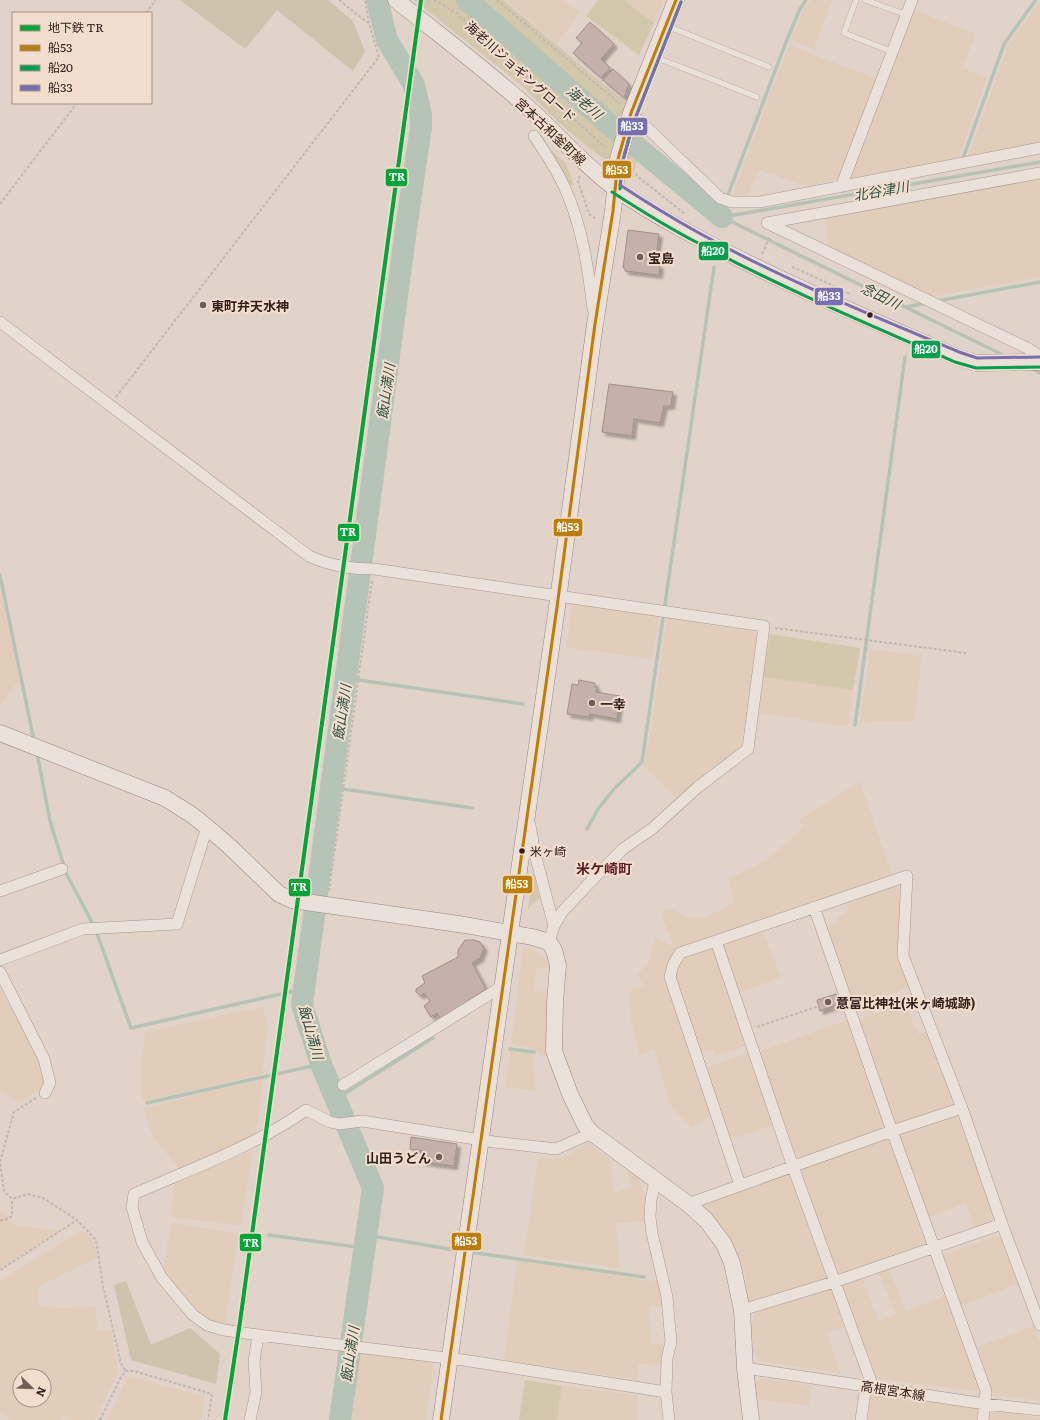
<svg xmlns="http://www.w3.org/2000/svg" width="1040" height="1420" font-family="Literata,'Noto Sans JP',serif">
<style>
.farmland{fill:#e1cdba;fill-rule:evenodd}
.green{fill:#d4c8ac}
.cemetery{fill:#cec3ac}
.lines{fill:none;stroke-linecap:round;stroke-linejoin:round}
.stream{stroke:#b5c4b6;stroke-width:3.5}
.river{stroke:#b5c4b6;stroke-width:22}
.building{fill:#c5b0ab;stroke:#a18f89;filter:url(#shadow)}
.lane-casing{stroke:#a69993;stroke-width:6}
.street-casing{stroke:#a69993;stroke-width:12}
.secondary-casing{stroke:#968883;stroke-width:17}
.path{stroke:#c2b8b2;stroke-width:2;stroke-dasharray:3 2;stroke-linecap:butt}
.lane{stroke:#eae1da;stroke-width:5.5}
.street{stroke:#eae1da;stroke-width:11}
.secondary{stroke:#eae1da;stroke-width:16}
.bus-1-casing{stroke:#f3ddce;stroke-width:6}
.bus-2-casing{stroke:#f3ddce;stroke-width:6}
.bus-3-casing{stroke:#f3ddce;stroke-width:6}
.bus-1{stroke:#bc7e08;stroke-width:3}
.bus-2{stroke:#039f4e;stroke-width:3}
.bus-3{stroke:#7670b3;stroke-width:3}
.metro-1-casing{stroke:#f3ddce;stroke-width:7}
.metro-1{stroke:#04a538;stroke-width:4}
.poi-dot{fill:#705f59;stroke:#f3ddce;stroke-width:1.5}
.bus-dot{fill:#33201c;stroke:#f3ddce;stroke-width:1.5}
.labels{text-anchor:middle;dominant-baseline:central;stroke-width:4;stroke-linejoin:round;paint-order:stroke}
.bus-label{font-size:12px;fill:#33201c;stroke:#f3ddce;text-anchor:start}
.street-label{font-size:13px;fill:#33201c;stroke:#f3ddce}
.poi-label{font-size:13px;font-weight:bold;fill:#33201c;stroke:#f3ddce;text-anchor:start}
.water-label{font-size:14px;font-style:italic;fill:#2c5344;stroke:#f3ddce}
.neighbourhood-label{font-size:14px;font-weight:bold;fill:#5e1d23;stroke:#f3ddce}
.line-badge{stroke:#f3ddce;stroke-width:1.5}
.badge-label{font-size:11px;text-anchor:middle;font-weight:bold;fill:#fff}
</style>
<defs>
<filter id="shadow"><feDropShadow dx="3.5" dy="3.5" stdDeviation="1" flood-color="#0004"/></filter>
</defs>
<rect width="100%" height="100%" fill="#e2d3ca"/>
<path class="farmland" d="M506 0H563L580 12 557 44Z
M624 0H664L654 23Z
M811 0H832L814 49 790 40 804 8Z
M1038 3 1040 4V146L967 159 1008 46Z
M914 10 976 34 962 68 987 78 958 159 850 178Z
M789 45 877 79 838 179 806 186 759 170 749 194 732 196Z
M1040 178V277L931 297 828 249 826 217Z
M0 591 4 594 19 680 0 706Z
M572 604 659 617 652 659 566 647Z
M667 618 758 633 741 749 677 799 644 765 650 735Z
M871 649 922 656 914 721 860 722Z
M763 677 853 690 848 727 758 712Z
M860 781 892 874 679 951 670 964 712 1116 691 1128 670 1105 654 1049 640 1055 631 1021 629 991 644 986 637 975 649 961 655 937 675 948 661 915 667 909 676 911 689 918 696 919 707 917 735 902 728 879 767 860 803 827 799 820Z
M892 886 899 889 903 894 910 987 855 1009 826 928 839 922 837 917 849 911 846 904Z
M763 932 781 977 737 994 721 948 727 943Z
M523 946 535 950 540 954 548 964 549 969 536 968 534 990 548 993V1055L539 1056 535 1049 511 1045Z
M714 948 746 1046 716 1055 713 1049 700 1053 675 977 677 967 686 958Z
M0 988 40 1061 45 1082 42 1088 19 1102 0 1091Z
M904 1003 919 1035 927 1031 953 1103 951 1107 896 1125 858 1020Z
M263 1007 268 1027 262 1074 142 1102 141 1069 145 1032Z
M848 1020 887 1128 798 1161 758 1052Z
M510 1051 533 1054 536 1091 505 1087Z
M749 1052 774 1125 730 1140 705 1068Z
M263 1079 256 1137 179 1169 153 1137 143 1108Z
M954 1117H958L959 1119 994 1217V1220L992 1222 974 1228 966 1203 929 1217 900 1141 901 1136 903 1132Z
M890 1137 926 1243 838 1277 798 1169Z
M588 1143 610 1159 614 1193 632 1187 627 1171 638 1177 646 1200V1222L616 1223 620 1268 524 1255 538 1158 552 1159 566 1156Z
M253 1150 241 1226 171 1217 174 1183Z
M790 1173 829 1278 747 1302V1281L741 1261 730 1239 699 1204Z
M0 1209 15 1225 58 1231 0 1268Z
M171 1222 239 1234 225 1323 211 1322 193 1315 162 1278Z
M82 1230 91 1239 97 1250V1258L39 1286 38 1305 57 1308 95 1307 98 1330H111L117 1363V1372L114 1380 95 1420H74L63 1416 61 1420H13L0 1413V1281ZM20 1376H44V1400H20Z
M995 1236 1000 1237 1002 1240 1018 1284 960 1306 940 1256Z
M517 1259 648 1281 660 1280 665 1307 649 1306 651 1343 665 1344 663 1365 638 1364 639 1380 504 1360Z
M889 1268 906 1311 945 1296 979 1388 976 1391 873 1378 842 1291 843 1287 846 1283 862 1278 879 1322 896 1314 878 1272Z
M832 1287 844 1327 827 1332 840 1373 765 1362 756 1357 753 1349 752 1327 754 1313Z
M1034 1326 1040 1342V1401L996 1395 992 1393 977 1347Z
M356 1350 434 1362 426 1420H345Z
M129 1376 205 1397 202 1420H107L125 1382Z
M763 1378 812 1386 809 1406 756 1399 754 1386 759 1379Z
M562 1386 638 1395 637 1420H557Z
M870 1394 980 1409 978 1420H867Z
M991 1411 1040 1418V1420H990Z"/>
<path class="green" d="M414 0H503L620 98 648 119 632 179 589 148 560 124 520 84Z
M598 0H624L654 23 639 55 586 16Z
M544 145 566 163 574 185H567Z
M770 634 860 648 853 690 763 677Z
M533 871 540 898 531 905 528 910Z
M525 1380 562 1386 557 1420H519Z"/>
<path class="cemetery" d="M180 0H328L353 21 365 52 353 71 277 10 245 49Z
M126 1281 151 1345 190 1328 220 1354 216 1384 131 1360 114 1285Z"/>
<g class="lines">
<path class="stream" d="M962 161 1004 44 1035 1
M720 216 786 42 800 9 806 0
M722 217 1005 356
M723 217 1040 162
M937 301 1040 282
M906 307 927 303
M1030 368 1040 373
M0 575 34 741
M345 678 523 704
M855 725 905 357
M37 753 50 821 66 873 95 928 131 1028 303 989
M330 787 472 808
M587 829 598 809 614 789 642 762 714 267
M510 1049 534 1052
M336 1099 433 1038
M147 1103 321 1064
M269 1235 364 1248
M366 1235 461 1251
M469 1252 644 1277"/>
<path class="river" d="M467 0 610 125 722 217
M340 1420 373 1188 321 1064 302 1005 406 229 421 127V115L414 85 387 40 377 0"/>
</g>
<path class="building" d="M590 22 614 44 601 59 610 68 601 78 573 53 582 43 576 38Z
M613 69 629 84 624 98 603 80Z
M628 230 659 234 655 264 660 265 659 275 625 271V268H623Z
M609 384 673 392 671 406H664L660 423 634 419 632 436 602 432Z
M579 680 595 683V687H597L596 692 620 696 617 719 590 714 589 717 567 714 572 684 578 685Z
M465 940H474L480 942 484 948 480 958 472 963 486 989 441 1019 437 1013 431 1017 424 1006 430 1001 424 993 421 996 416 992V989L425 983 422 976 458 957V950Z
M836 994 840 1004 820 1011 817 1000Z
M411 1137 457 1144 454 1166 422 1162 424 1151 410 1149Z"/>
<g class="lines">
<g class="lane-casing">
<path id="lane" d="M856 0 844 33 893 52
M865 0 907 15
M667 26 769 67
M655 57 757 97"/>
</g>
<g class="street-casing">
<path id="street" d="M639 120 720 198 732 202H760L1040 148
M534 136C545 152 556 169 564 186 582 225 588 267 593 309
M1040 173 767 223 1027 348 1040 356
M841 187 912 0
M0 322 309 556C328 565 352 569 374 569L764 626 748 749 698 787 653 828 623 849 597 875 562 912 554 926 549 942
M530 825 535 854 554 926
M0 891 62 869
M814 907 892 1131 986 1391 983 1420
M716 941 680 953 673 965 670 977 740 1185
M0 960 83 929 177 924 207 827
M0 972 44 1059 50 1083 45 1093
M343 1085 503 986
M592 1133 556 1149 494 1142 362 1121 339 1124 330 1122 306 1110C255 1146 191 1169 134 1194L132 1207 142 1242 162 1278 193 1315 207 1325 224 1330 258 1335 463 1360 666 1392
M655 1181 651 1200 650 1217 652 1233 667 1297 671 1342 667 1359 666 1392 669 1420
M688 1204 892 1131 962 1108
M742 1310 834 1282 1002 1224
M745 1368 985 1404 1040 1410
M873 1387 793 1167 716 941 907 876 903 956 962 1108 1002 1224 1040 1325
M250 1420 256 1392 254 1362 258 1335
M861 1420 866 1386"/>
</g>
<g class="secondary-casing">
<path id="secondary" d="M396 0C442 37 490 73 534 113 561 138 586 167 616 189 659 219 707 243 754 266 821 299 889 328 957 357L976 363 1040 362
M0 733 165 798 192 815 207 827 229 846 279 894 292 900 465 925 532 937 549 942 554 950 558 965 555 1002 554 1051 570 1094 585 1125 592 1133 688 1204 706 1220 724 1244 732 1263 742 1310 745 1368 751 1420
M441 1420 510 933 557 607 595 324 613 211 618 159 631 113 676 0"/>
</g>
<path class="path" d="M339 0 368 23
M434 0 455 12 605 147
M497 0 620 104
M146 13 156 0
M631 171 685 214
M580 176 578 181 589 214 596 219
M0 204 77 103
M762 254 770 236
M792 267 804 272 850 294
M116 397 379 57 369 23 365 0
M775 628 966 653
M329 891 372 580
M757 1027 819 1006
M36 1098 14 1112 0 1162 4 1191 12 1199 28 1194 43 1198 77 1220 96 1240 103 1286 121 1364 126 1371
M0 1220H5L12 1216V1199
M0 1270 77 1220
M100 1420 121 1377 126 1371H134L212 1394 208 1420"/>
<use href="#lane" class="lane"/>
<use href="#street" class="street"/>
<use href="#secondary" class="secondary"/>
<g class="bus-1-casing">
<path id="bus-1" d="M441 1420 557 607 595 324 613 211 618 159 631 113 676 0"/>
</g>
<g class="bus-2-casing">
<path id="bus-2" d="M620 189 623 160 633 124 681 2
M612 192C640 210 667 227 696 242 780 287 868 324 955 362L976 368 1040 367"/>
</g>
<g class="bus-3-casing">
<path id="bus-3" d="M681 2 633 124 623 160 620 185C646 202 672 218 699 233 782 279 871 315 959 352L977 358 1040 357"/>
</g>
<use href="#bus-1" class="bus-1"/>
<use href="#bus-2" class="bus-2"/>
<use href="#bus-3" class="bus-3"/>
<g class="metro-1-casing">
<path id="metro-1" d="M225 1420 240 1322 421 0"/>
</g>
<use href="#metro-1" class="metro-1"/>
</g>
<g class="poi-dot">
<circle cx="640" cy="257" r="4"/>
<circle cx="203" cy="305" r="4"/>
<circle cx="592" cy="703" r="4"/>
<circle cx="828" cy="1002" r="4"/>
<circle cx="439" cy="1157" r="4"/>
</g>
<g class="bus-dot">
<circle cx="870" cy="315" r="3.5"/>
<circle cx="522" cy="851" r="3.5"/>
</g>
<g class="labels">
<g class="bus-label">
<text x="530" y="851">米ヶ崎</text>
</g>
<g class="street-label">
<text transform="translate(521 71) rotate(42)">海老川ジョギングロード</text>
<text transform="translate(551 131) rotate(43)">宮本古和釜町線</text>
<text transform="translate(893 1390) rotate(9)">高根宮本線</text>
</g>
<g class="poi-label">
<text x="648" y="257">宝島</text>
<text x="211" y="305">東町弁天水神</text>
<text x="600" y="703">一幸</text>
<text x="836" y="1002">意富比神社(米ヶ崎城跡)</text>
<text x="431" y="1157" text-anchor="end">山田うどん</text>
</g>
<g class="water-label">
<text transform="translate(585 102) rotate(41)">海老川</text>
<text transform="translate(881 190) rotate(-10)">北谷津川</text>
<text transform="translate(881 295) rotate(26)">念田川</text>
<text transform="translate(385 391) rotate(-82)">飯山満川</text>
<text transform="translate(341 712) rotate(-82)">飯山満川</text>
<text transform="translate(312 1032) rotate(74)">飯山満川</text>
<text transform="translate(349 1354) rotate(-82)">飯山満川</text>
</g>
<g class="neighbourhood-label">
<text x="604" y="868">米ケ崎町</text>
</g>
</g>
<g class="line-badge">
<rect x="617" y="117" width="31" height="19" rx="4" fill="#7670b3"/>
<rect x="602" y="160" width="30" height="19" rx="4" fill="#bc7e08"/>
<rect x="385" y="168" width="23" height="19" rx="4" fill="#04a538"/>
<rect x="698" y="241" width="31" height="20" rx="4" fill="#039f4e"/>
<rect x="814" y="287" width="30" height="19" rx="4" fill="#7670b3"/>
<rect x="911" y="340" width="30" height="19" rx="4" fill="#039f4e"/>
<rect x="553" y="518" width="30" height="19" rx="4" fill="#bc7e08"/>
<rect x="337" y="523" width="23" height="19" rx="4" fill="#04a538"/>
<rect x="502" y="875" width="31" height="19" rx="4" fill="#bc7e08"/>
<rect x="288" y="878" width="23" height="19" rx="4" fill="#04a538"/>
<rect x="451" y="1232" width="31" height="19" rx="4" fill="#bc7e08"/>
<rect x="239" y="1233" width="23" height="19" rx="4" fill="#04a538"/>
</g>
<g class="badge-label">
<text x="632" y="130">船33</text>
<text x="617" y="174">船53</text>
<text x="397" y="181">TR</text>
<text x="713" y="255">船20</text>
<text x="829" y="300">船33</text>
<text x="926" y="353">船20</text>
<text x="568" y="531">船53</text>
<text x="348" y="536">TR</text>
<text x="517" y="888">船53</text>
<text x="299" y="891">TR</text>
<text x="466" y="1245">船53</text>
<text x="251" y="1247">TR</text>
</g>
<rect x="12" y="12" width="140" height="92" fill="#f3ddce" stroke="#a69187"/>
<rect x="20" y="25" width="20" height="6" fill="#04a538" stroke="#a69187"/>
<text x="48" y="32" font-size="12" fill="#33201c">地下鉄 TR</text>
<rect x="20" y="45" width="20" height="6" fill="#bc7e08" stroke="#a69187"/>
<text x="48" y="52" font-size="12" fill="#33201c">船53</text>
<rect x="20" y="65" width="20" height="6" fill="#039f4e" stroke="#a69187"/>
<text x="48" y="72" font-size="12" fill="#33201c">船20</text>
<rect x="20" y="85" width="20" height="6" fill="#7670b3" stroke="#a69187"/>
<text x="48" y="92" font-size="12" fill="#33201c">船33</text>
<g transform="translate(32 1388) rotate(113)"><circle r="19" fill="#f3ddce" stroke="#a69187"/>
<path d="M0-3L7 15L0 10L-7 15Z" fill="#705f59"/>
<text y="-6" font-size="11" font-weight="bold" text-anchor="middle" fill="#33201c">N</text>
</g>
</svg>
